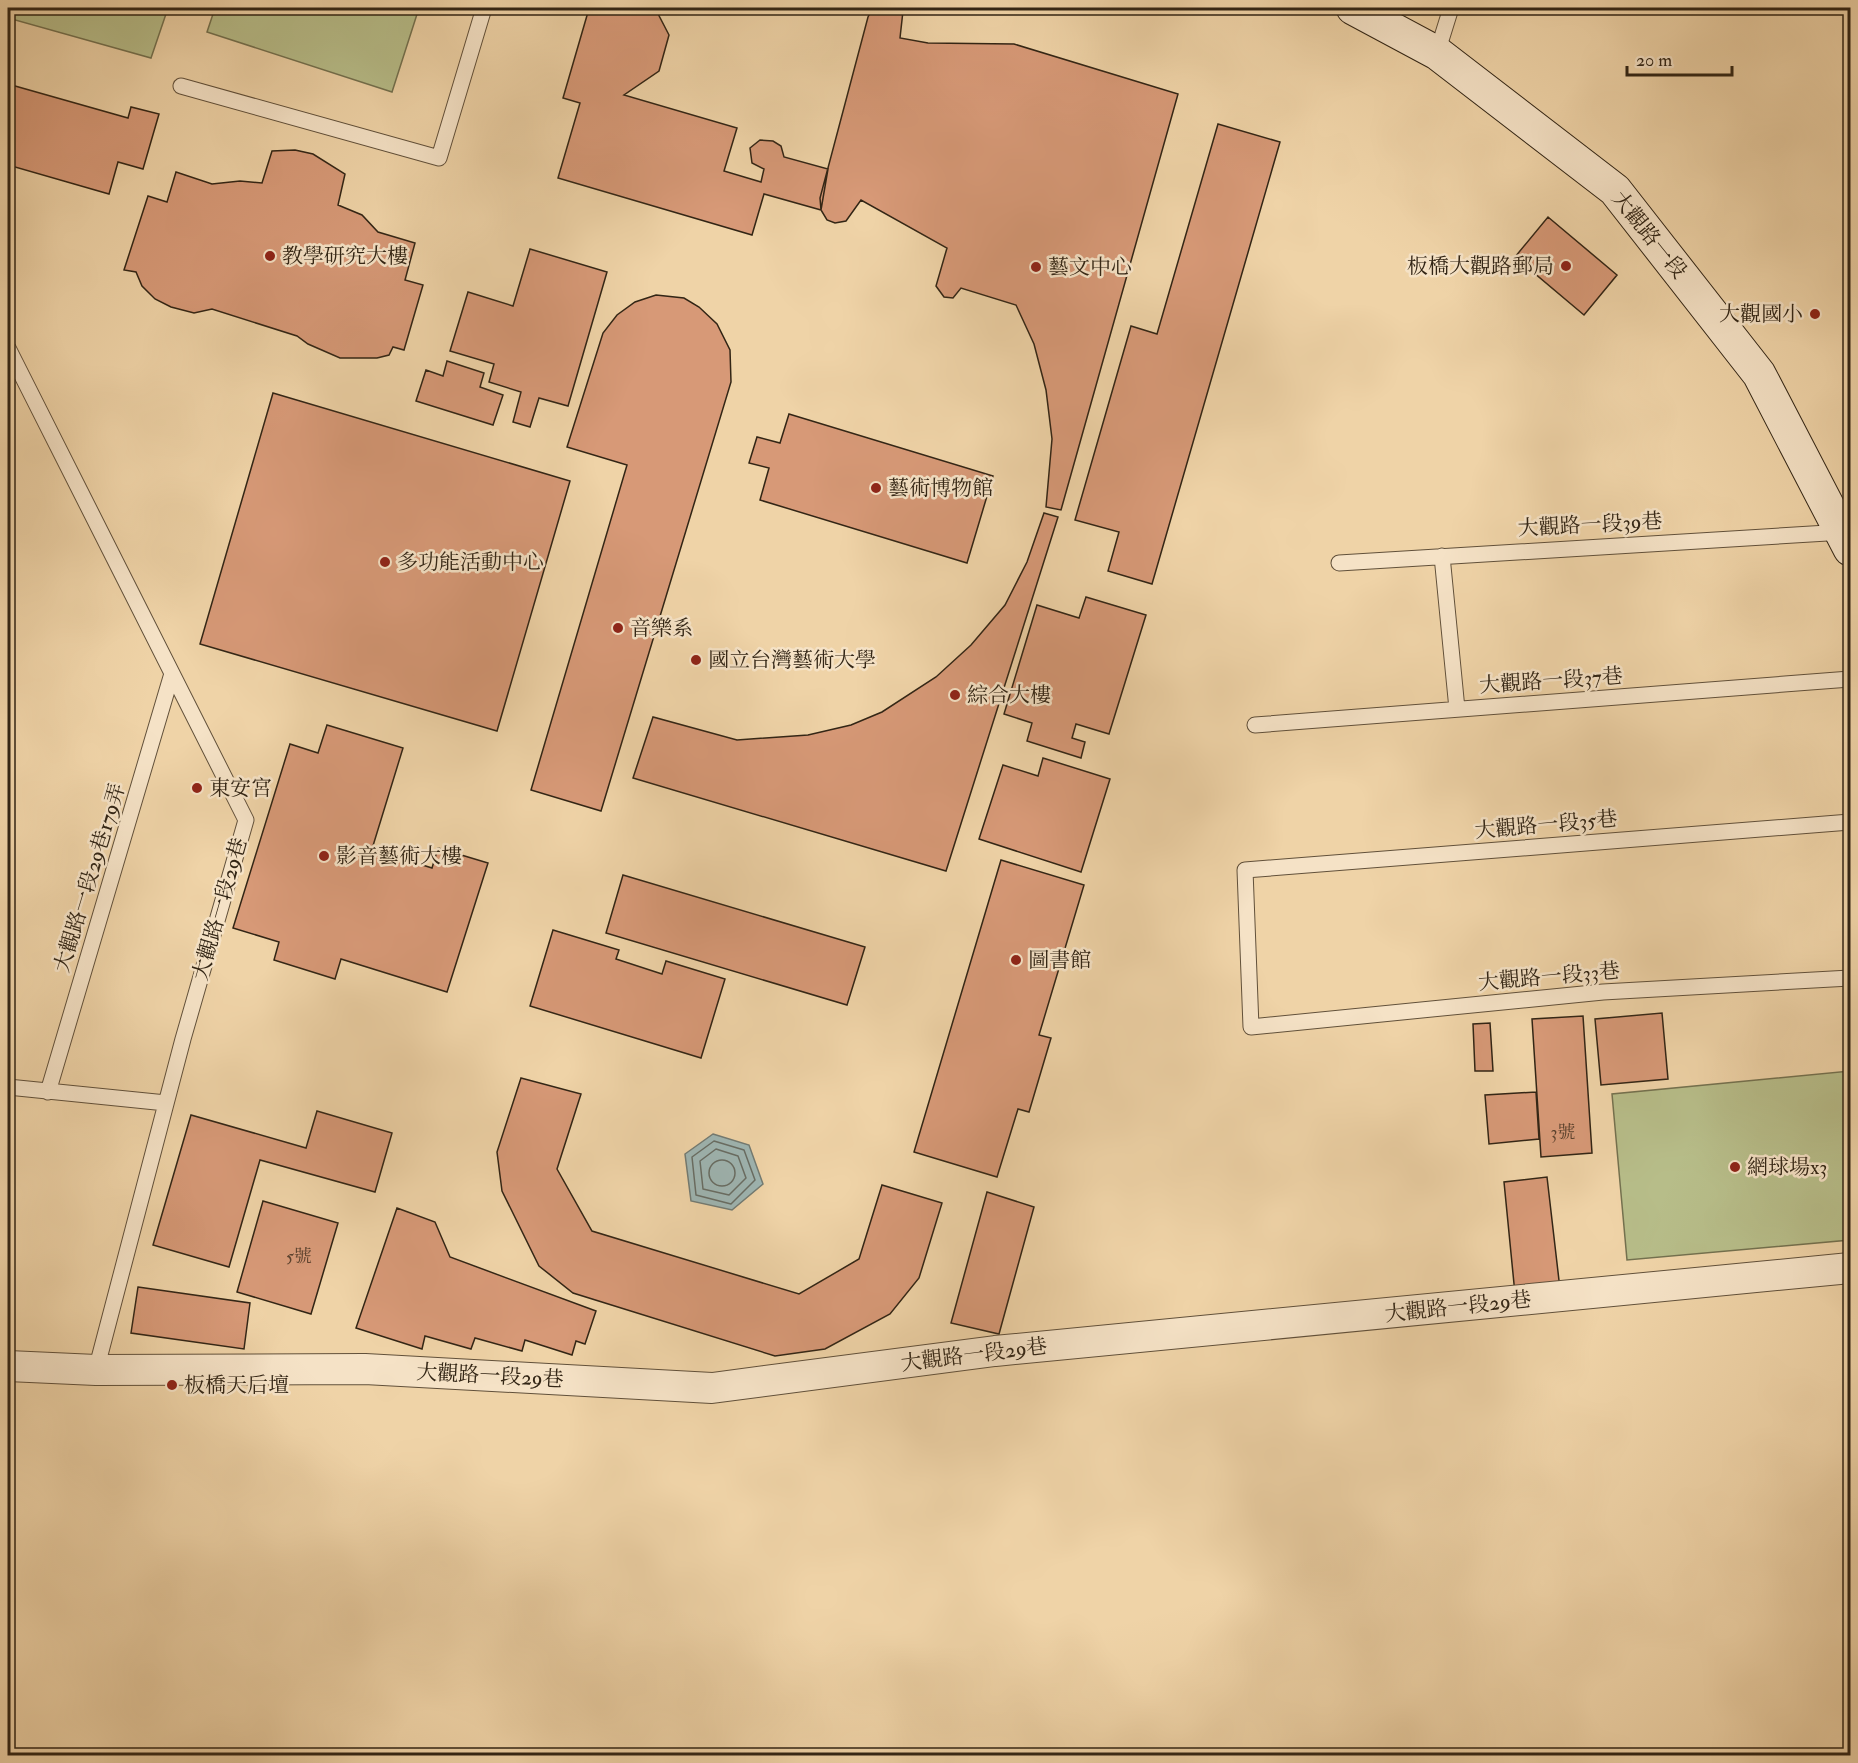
<svg xmlns="http://www.w3.org/2000/svg" width="1858" height="1763" font-family="'IM FELL Double Pica','Noto Serif TC',serif">
<style>
.green{fill:#b7bd89;stroke:#74714f;stroke-width:1.5}
.water{fill:#9eb5b2;stroke:#737b73;stroke-width:1.5}
.lines{fill:none;stroke-linecap:round;stroke-linejoin:round}
.shore{stroke:#686d64;stroke-width:1.5}
.building{fill:#d79977;stroke:#322515;stroke-width:1.5}
.lane-casing{stroke:#61503a;stroke-width:17}
.street-casing{stroke:#61503a;stroke-width:32}
.secondary-casing{stroke:#322515;stroke-width:35}
.lane{stroke:#f5e2c6;stroke-width:15}
.street{stroke:#f5e2c6;stroke-width:30}
.secondary{stroke:#f5e2c6;stroke-width:33}
.poi-dot{fill:#8f2418;stroke:#f5e2c6;stroke-width:2}
.labels{text-anchor:middle;dominant-baseline:central;stroke-width:5;stroke-linejoin:round;paint-order:stroke}
.number-label{font-size:18px;fill:#5b422e}
.street-label{font-size:21px;fill:#322515;stroke:#f5e2c6}
.poi-label{font-size:21px;fill:#322515;stroke:#f5e2c6;text-anchor:start}
</style>
<rect width="100%" height="100%" fill="#efd3a7"/>
<filter id="stains"><feTurbulence type="fractalNoise" baseFrequency=".00333" numOctaves="4"/><feColorMatrix values="0 0 0 0 .2 0 0 0 0 .09 0 0 0 0 .02 0 0 0 .5 -.17"/></filter>
<radialGradient id="worn" r=".72"><stop offset=".6" stop-color="#630" stop-opacity="0"/><stop offset="1" stop-color="#630" stop-opacity=".3"/></radialGradient>
<path class="green" d="M8 8H168L151 58 8 18Z
M215 8H419L392 92 207 32Z
M1850 1071V1240L1627 1260 1612 1094Z"/>
<path class="water" d="M713 1134 749 1145 763 1184 732 1210 691 1201 685 1154Z"/>
<g class="lines">
<path class="shore" d="M714 1141 744 1150 755 1180 731 1204 696 1195 692 1157Z
M716 1149 738 1156 746 1178 729 1195 703 1189 700 1161Z
M709 1173a13 13 0 1 1 26 0a13 13 0 1 1-26 0Z"/>
</g>
<path class="building" d="M593 8H655L669 35 659 71 624 95 737 128 724 171 761 182 764 169 752 163 750 148 760 140 773 141 781 146 784 157 828 169 821 210 764 194 752 235 558 178 580 103 563 98 588 12Z
M873 8H894L903 11 900 38 928 43 1014 44 1178 94 1061 510 1046 507 1052 439 1046 390 1034 344 1016 305 961 288 953 298 944 297 936 286 947 248 861 200 846 221 835 223 827 220 821 210 820 198 868 17Z
M8 84 128 118 131 107 159 114 143 169 118 162 109 194 8 165Z
M1218 124 1280 142 1152 584 1108 571 1119 532 1075 520 1131 326 1157 334Z
M295 150 313 154 345 174 338 205 362 215 378 232 415 243 405 280 423 285 404 350 393 347 389 355 377 358H340L308 344 297 336 212 309 194 313 171 307 155 299 142 286 136 272 124 270 148 196 167 202 176 172 212 184 240 181 262 183 272 151Z
M1548 217 1617 275 1584 315 1515 257Z
M530 249 607 272 568 406 539 398 530 427 513 422 521 392 489 382 494 364 450 351 468 292 513 306Z
M656 295 684 298 699 307 717 324 730 350 731 382 601 811 531 790 627 465 567 447 603 333 617 315 635 302Z
M447 361 484 373 480 387 503 395 493 425 416 401 426 370 443 376Z
M273 393 570 481 497 731 200 644Z
M789 414 993 476 967 563 760 500 769 468 749 463 757 437 780 443Z
M1044 513 1058 517 946 871 633 778 653 717 737 740 808 735 851 725 882 712 936 677 971 645 1005 605 1027 562Z
M1086 597 1146 615 1109 734 1076 724 1072 738 1085 742 1081 758 1027 741 1032 723 1004 714 1037 605 1079 618Z
M327 725 403 748 372 849 432 868 438 848 488 863 447 992 341 959 335 979 274 960 279 942 233 928 290 744 318 753Z
M1043 758 1110 779 1081 872 979 839 1003 765 1038 776Z
M1001 860 1084 885 1039 1035 1051 1038 1029 1112 1018 1109 997 1177 914 1152Z
M623 875 865 947 847 1005 606 933Z
M553 930 619 950 616 959 662 974 666 961 725 979 701 1058 530 1006Z
M1662 1013 1668 1079 1601 1085 1595 1019Z
M1583 1016 1592 1153 1541 1157 1532 1019Z
M1490 1023 1493 1071H1475L1473 1024Z
M521 1078 581 1094 557 1169 592 1231 799 1294 859 1259 882 1185 942 1203 919 1278 890 1314 825 1349 775 1356 573 1293 539 1266 502 1191 497 1152Z
M1536 1092 1539 1139 1489 1144 1485 1095Z
M317 1111 392 1133 375 1192 260 1160 229 1267 153 1245 191 1115 306 1148Z
M1547 1177 1560 1289 1515 1294 1504 1182Z
M987 1192 1034 1207 999 1334 951 1323Z
M263 1201 338 1223 311 1314 237 1292Z
M397 1208 435 1222 450 1257 596 1311 585 1344 576 1341 572 1355 525 1340 522 1351 475 1338 471 1349 425 1336 422 1349 356 1328Z
M138 1287 250 1303 244 1349 131 1333Z"/>
<g class="lines">
<g class="lane-casing">
<path id="lane" d="M1437 53 1451 8
M181 86 439 158 484 8
M8 348 246 820 183 1039 96 1370
M1442 556 1457 709
M1339 563 1844 532
M1255 725 1850 679
M1850 822 1245 870 1251 1027 1603 992 1850 978
M8 1087 166 1103
M48 1092 171 677"/>
</g>
<g class="street-casing">
<path id="street" d="M8 1366 96 1370 365 1369 712 1388 995 1351 1850 1268"/>
</g>
<g class="secondary-casing">
<path id="secondary" d="M1353 8 1437 53 1615 190 1759 374 1850 549"/>
</g>
<use href="#lane" class="lane"/>
<use href="#street" class="street"/>
<use href="#secondary" class="secondary"/>
</g>
<g class="poi-dot">
<circle cx="270" cy="256" r="6"/>
<circle cx="1566" cy="266" r="6"/>
<circle cx="1036" cy="267" r="6"/>
<circle cx="1815" cy="314" r="6"/>
<circle cx="876" cy="488" r="6"/>
<circle cx="385" cy="562" r="6"/>
<circle cx="618" cy="628" r="6"/>
<circle cx="696" cy="660" r="6"/>
<circle cx="955" cy="695" r="6"/>
<circle cx="197" cy="788" r="6"/>
<circle cx="324" cy="856" r="6"/>
<circle cx="1016" cy="960" r="6"/>
<circle cx="1735" cy="1167" r="6"/>
<circle cx="172" cy="1385" r="6"/>
</g>
<g class="labels">
<g class="number-label">
<text x="1563" y="1132">3號</text>
<text x="299" y="1256">5號</text>
</g>
<g class="street-label">
<text transform="translate(1649 235) rotate(51)">大觀路一段</text>
<text transform="translate(1590 525) rotate(-3)">大觀路一段39巷</text>
<text transform="translate(1551 681) rotate(-4)">大觀路一段37巷</text>
<text transform="translate(1546 825) rotate(-5)">大觀路一段35巷</text>
<text transform="translate(90 878) rotate(-73)">大觀路一段29巷179弄</text>
<text transform="translate(220 909) rotate(-74)">大觀路一段29巷</text>
<text transform="translate(1549 977) rotate(-5)">大觀路一段33巷</text>
<text transform="translate(1458 1307) rotate(-6)">大觀路一段29巷</text>
<text transform="translate(974 1355) rotate(-7)">大觀路一段29巷</text>
<text transform="translate(490 1376) rotate(3)">大觀路一段29巷</text>
</g>
<g class="poi-label">
<text x="282" y="256">教學研究大樓</text>
<text x="1554" y="266" text-anchor="end">板橋大觀路郵局</text>
<text x="1048" y="267">藝文中心</text>
<text x="1803" y="314" text-anchor="end">大觀國小</text>
<text x="888" y="488">藝術博物館</text>
<text x="397" y="562">多功能活動中心</text>
<text x="630" y="628">音樂系</text>
<text x="708" y="660">國立台灣藝術大學</text>
<text x="967" y="695">綜合大樓</text>
<text x="209" y="788">東安宮</text>
<text x="336" y="856">影音藝術大樓</text>
<text x="1028" y="960">圖書館</text>
<text x="1747" y="1167">網球場x3</text>
<text x="184" y="1385">板橋天后壇</text>
</g>
</g>
<rect width="1858" height="1763" fill="none" stroke="#efd3a7" stroke-width="30"/>
<rect x="9" y="9" width="1840" height="1745" fill="none" stroke="#322515" stroke-width="3"/>
<rect x="15" y="15" width="1828" height="1733" fill="none" stroke="#322515" stroke-width="1.5"/>
<path d="M1627 66v9h105v-9" fill="none" stroke="#322515" stroke-width="3"/>
<text x="1636" y="66" font-size="18" fill="#322515" stroke="#f5e2c6" stroke-width="4.5" paint-order="stroke">20 m</text>
<rect width="100%" height="100%" filter="url(#stains)"/>
<rect width="100%" height="100%" fill="url(#worn)"/>
</svg>
